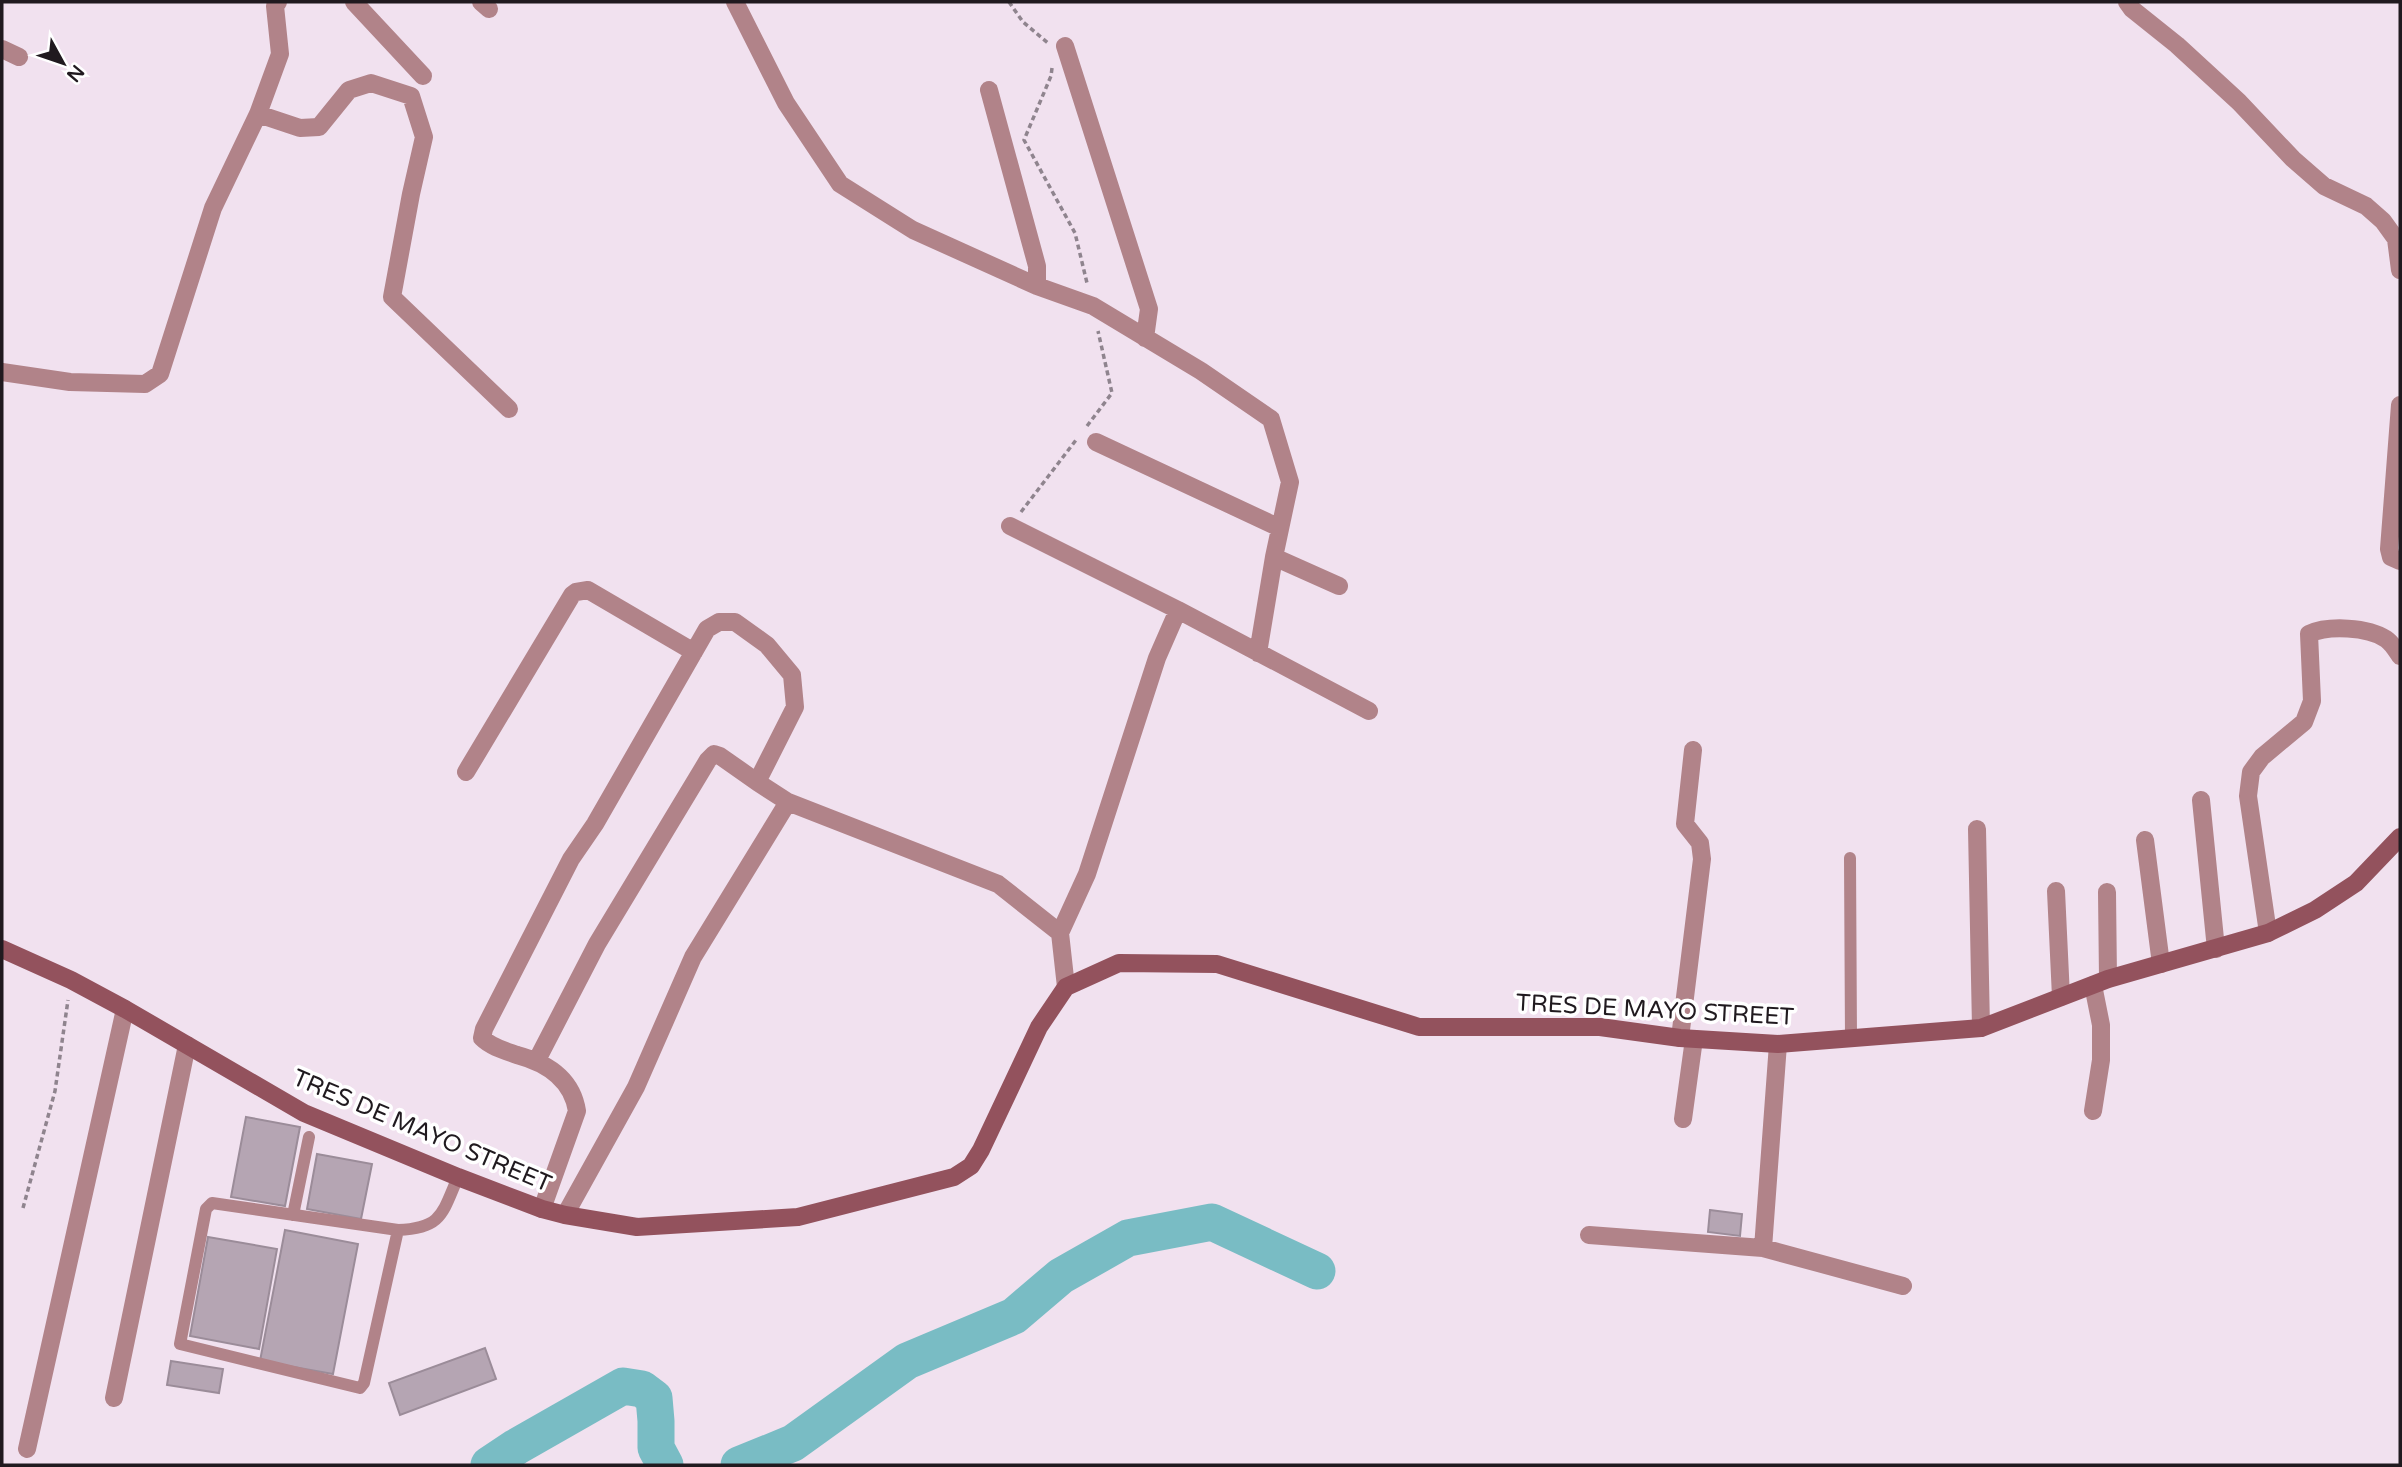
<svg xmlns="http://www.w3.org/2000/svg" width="2402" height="1467" font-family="'Varela Round',sans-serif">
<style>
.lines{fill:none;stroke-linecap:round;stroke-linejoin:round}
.river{stroke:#79bcc4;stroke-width:37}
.building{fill:#b5a5b3;stroke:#9b8c99;stroke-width:2}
.path{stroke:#8f848e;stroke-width:3.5;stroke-dasharray:5 3.5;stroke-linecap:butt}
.lane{stroke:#b18389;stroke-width:12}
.street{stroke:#b18389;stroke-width:18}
.secondary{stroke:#93525d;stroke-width:18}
.labels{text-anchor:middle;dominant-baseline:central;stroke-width:7;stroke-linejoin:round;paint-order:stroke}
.street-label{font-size:24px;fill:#201a1f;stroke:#fff}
</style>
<rect width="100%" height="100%" fill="#f1e1ef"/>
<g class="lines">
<path class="river" d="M489 1465 516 1447 623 1386 642 1389 654 1398 656 1421V1448L665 1465
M739 1465 793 1443 907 1361 1014 1316 1061 1276 1128 1238 1212 1222 1317 1271"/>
</g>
<path class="building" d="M246 1117 300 1127 285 1206 231 1197Z
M317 1154 372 1164 361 1219 307 1209Z
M1710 1210 1742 1214 1740 1236 1708 1232Z
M285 1230 358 1244 333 1374 260 1361Z
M208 1237 277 1249 259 1349 190 1336Z
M485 1348 496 1379 400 1415 389 1383Z
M171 1361 223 1369 219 1393 167 1385Z"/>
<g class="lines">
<path class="path" d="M1009 2 1023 22 1048 43
M1052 68 1051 76 1024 140 1075 233 1087 283
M1087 426 1112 393 1098 331
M1021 512 1076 440
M23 1208 55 1091 68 1000"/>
<path class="lane" d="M1850 858 1851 1039
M293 1215 309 1137
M398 1230 364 1383 360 1388 180 1344 206 1209 212 1203 398 1230C442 1228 442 1214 458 1177"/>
<path class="street" d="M354 2 423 76
M481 2 489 9
M735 2 786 103 840 184 913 230 1037 286 1093 306 1201 371 1271 419 1290 482 1274 557 1258 653
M2127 2 2132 9 2177 45 2239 102 2293 159 2324 186 2366 206 2383 221 2396 239 2400 270
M1065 46 1149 309 1145 338
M2 49 19 57
M989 90 1037 266V286
M258 114 300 128 319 127 349 90 371 83 411 96 424 137 411 194 392 297 509 409
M2 372 70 382 145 384 160 374 213 208 258 114 280 54 275 6 278 2
M2400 405 2389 549 2391 557 2400 561
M1096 442 1280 528
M1010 526 1178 610 1369 711
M1274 557 1339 586
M466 772 572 595 576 592 588 590 694 652
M2201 800 2216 949
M1977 829 1981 1028
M2145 840 2161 964
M2056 891 2061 997
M2107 892 2108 979
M2268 933 2248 796 2251 772 2262 757 2304 722 2312 701 2309 634C2328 625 2368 627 2386 639 2392 643 2396 650 2400 656
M2093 985 2101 1025V1060L2093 1111
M1066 987 1060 933 1087 874 1157 658 1178 610
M1680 1038 1702 859 1700 843 1685 824 1693 750
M537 1060 597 944 708 760 714 754 720 756 757 782
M1683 1119 1694 1039
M542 1209 577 1111C572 1079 547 1063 517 1055 506 1051 491 1047 482 1038L484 1029 571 859 595 824 707 629 719 622H735L767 645 792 675 795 707 757 782 788 802 998 884 1060 933
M565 1215 636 1087 693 957 788 802
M1589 1235 1763 1248 1903 1286
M1763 1248 1778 1044
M114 1398 187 1045
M27 1449 125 1009"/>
<path class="secondary" d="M2 949 71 980 125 1009 304 1113 458 1177 542 1209 565 1215 637 1227 798 1217 954 1177 971 1166 981 1150 1039 1027 1066 987 1119 963 1217 964 1419 1027H1600L1680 1038 1778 1044 1981 1028 2108 979 2268 933 2315 910 2356 883 2400 837"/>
</g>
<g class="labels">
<g class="street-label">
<text transform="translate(1655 1010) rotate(3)">TRES DE MAYO STREET</text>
<text transform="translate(422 1131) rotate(23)">TRES DE MAYO STREET</text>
</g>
</g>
<rect width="2402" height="1467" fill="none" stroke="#201a1f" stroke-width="7"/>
<g transform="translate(63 63) rotate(130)" stroke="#ffffff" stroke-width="5" paint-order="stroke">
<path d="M0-5L12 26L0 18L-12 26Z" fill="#201a1f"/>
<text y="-10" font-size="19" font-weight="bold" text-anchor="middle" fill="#201a1f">N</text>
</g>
</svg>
